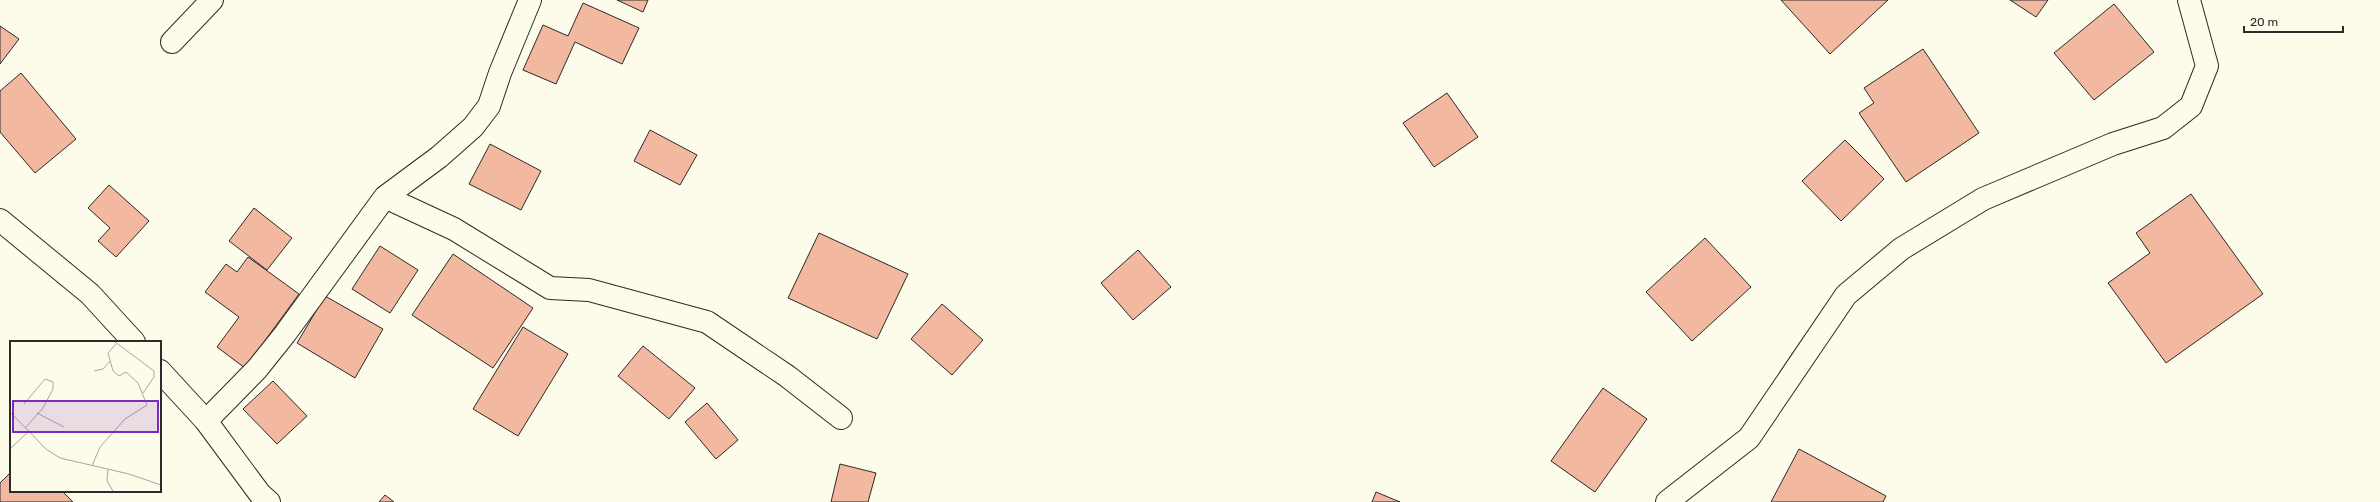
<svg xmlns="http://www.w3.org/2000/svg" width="2380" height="502" font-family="Rubik,sans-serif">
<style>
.building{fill:#f2b8a0;stroke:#2b2b2b}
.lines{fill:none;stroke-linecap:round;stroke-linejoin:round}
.street-casing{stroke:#2b2b2b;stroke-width:24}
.secondary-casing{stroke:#2b2b2b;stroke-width:24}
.street{stroke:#fdfbea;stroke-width:22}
.secondary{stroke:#fdfbea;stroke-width:22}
.inset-road{fill:none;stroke:#a9a89e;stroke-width:1}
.view{fill:#7b2cbf;fill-opacity:0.15;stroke:#7b2cbf;stroke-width:2}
.inset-edge{fill:none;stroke:#2b2b2b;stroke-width:2}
</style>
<rect width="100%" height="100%" fill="#fdfbea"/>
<path class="building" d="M617 0H648L643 12Z
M1781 0H1888L1830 54Z
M2010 0H2048L2036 17Z
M583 3 639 28 622 64 575 42 556 84 523 70 543 25 568 36Z
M2114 4 2154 52 2094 100 2054 53Z
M0 26 19 39 0 64Z
M1923 49 1979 133 1906 182 1859 113 1874 103 1864 88Z
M21 73 76 139 35 173 0 132V91Z
M1447 93 1478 137 1434 167 1403 123Z
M650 130 697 155 680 185 634 161Z
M1845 140 1884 179 1841 221 1802 181Z
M490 144 541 171 521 210 469 184Z
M109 185 149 221 116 257 98 241 110 228 88 208Z
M2191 194 2263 294 2166 363 2108 283 2150 253 2136 233Z
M254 208 292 238 267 270 229 241Z
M819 233 908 274 877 339 788 298Z
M1705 238 1751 287 1692 341 1646 292Z
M380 246 418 270 390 313 352 289Z
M1138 250 1171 287 1133 320 1101 283Z
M453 254 533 308 493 368 412 315Z
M248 257 299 294 245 368 217 347 239 317 205 292 226 264 237 272Z
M325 296 383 329 355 378 297 343Z
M942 304 983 340 952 375 911 339Z
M523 327 568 354 518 436 473 409Z
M643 346 695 388 669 419 618 376Z
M273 381 307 416 277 444 243 409Z
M1603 388 1647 419 1595 492 1551 461Z
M707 403 738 440 716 459 685 422Z
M1799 449 1886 496 1883 502H1771Z
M840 464 876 473 868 502H831Z
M11 472V491H62L73 502H0V483Z
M1376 492 1400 502H1372Z
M385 495 394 502H379Z"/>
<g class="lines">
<g class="street-casing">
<path id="street" d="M172 42 212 0
M385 197 454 229 550 288 589 290 707 322 787 376 841 418
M206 421 257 369 285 334 385 197 439 157 473 127 489 106 500 73 530 0
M1667 502 1749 438 1846 295 1901 249 1983 199 2113 144 2163 128 2191 106 2207 66 2189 0"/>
</g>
<g class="secondary-casing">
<path id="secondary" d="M0 220 90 294 134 342
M160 371 206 421 260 494 269 502"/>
</g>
<use href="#street" class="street"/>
<use href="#secondary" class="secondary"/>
</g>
<g transform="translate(10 341)">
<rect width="151" height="151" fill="#fdfbea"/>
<path class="inset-road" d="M105 1 144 30V36L133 52M84 30 93 28 100 20M14 63 35 38 43 41V48L33 67 16 86M0 71 36 108 50 117 119 133 151 144M27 72 54 86M0 108 19 90M82 125 90 106 115 78 137 64 128 42 116 31 109 35 103 30 98 12 106 3M98 128 97 140 103 150"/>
<path class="view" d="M3 60H148V91H3Z"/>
<rect width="151" height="151" class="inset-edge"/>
</g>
<path d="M2244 26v6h99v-6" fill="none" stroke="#2b2b2b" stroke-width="2"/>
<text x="2250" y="26" font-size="12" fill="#2b2b2b" stroke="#fdfbea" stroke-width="3" paint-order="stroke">20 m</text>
</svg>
